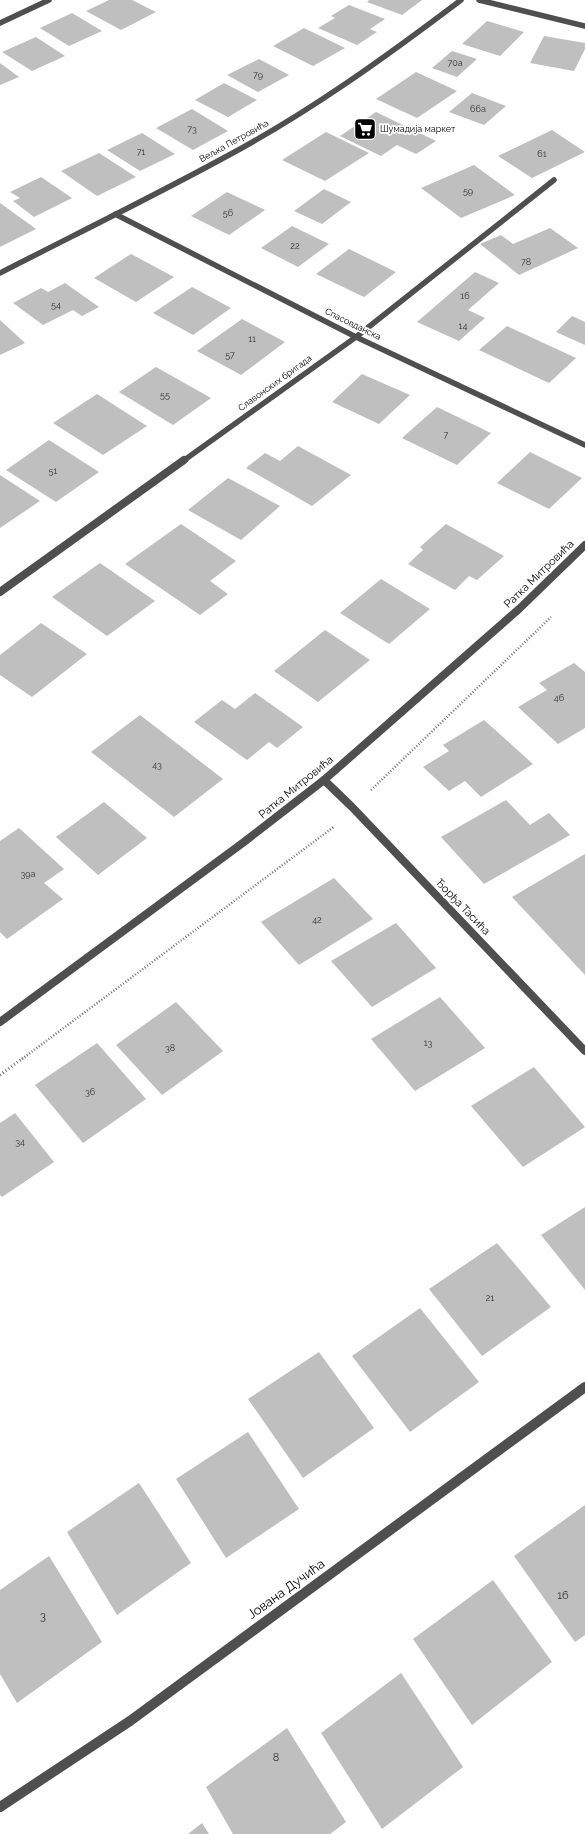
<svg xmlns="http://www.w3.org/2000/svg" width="585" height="1834" font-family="Raleway,sans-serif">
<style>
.building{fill:#bfbfbf}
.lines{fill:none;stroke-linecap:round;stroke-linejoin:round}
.path-far1{stroke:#717171;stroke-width:2.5;stroke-dasharray:1 2;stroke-linecap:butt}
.path{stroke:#717171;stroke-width:3;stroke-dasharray:1 2.5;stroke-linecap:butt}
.minor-far2{stroke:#4f4f4f;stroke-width:5.5}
.minor-far1{stroke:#4f4f4f;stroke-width:8}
.minor{stroke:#4f4f4f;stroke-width:10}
.tertiary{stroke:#4f4f4f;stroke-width:8}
.labels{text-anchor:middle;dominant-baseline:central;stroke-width:3.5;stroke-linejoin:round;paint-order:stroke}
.number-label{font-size:9px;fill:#303030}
.far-poi-label{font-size:9px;fill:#000;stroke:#fff;text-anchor:start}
.far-street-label{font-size:9px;fill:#000;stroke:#fff}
.street-label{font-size:11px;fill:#000;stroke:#fff}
.near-number-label{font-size:11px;fill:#303030}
.near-street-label{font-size:13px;fill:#000;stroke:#fff}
</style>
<rect width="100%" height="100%" fill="#fff"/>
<path class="building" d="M109 0H132L156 12 121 30 86 11Z
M369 0H422L402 15 367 2Z
M349 5 385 19 370 29 377 32 357 45 318 28 335 18 331 16Z
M72 13 102 31 69 46 40 28Z
M487 21 524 32 500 56 462 44Z
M304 28 345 48 313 66 273 46Z
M544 36 585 43V49L574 71 530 63Z
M36 37 65 56 32 71 2 52Z
M452 51 477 59 457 77 432 68Z
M259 59 289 75 258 92 227 75Z
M0 63 19 77 0 85Z
M416 72 457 91 417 118 376 99Z
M224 83 257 100 228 117 195 100Z
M472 93 506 106 484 125 449 112Z
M192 109 228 131 193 150 156 128Z
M376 112 436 141 416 154 397 145 381 156 340 136Z
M552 130 585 152 532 178 498 156Z
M326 132 369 153 325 181 282 160Z
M142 133 175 154 140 171 107 150Z
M99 153 136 177 97 196 61 171Z
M474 165 515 195 461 218 421 188Z
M41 177 72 198 34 217 13 201 20 198 10 192Z
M324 189 351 202 322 224 294 211Z
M227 192 265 210 229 235 191 216Z
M0 203 36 229 0 247Z
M292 226 329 244 298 267 261 248Z
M550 228 578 248 519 275 480 244 501 235 513 244Z
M349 249 396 272 364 297 316 274Z
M131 254 174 277 136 302 94 278Z
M475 272 499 283 468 310 485 318 459 341 417 322Z
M65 283 99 307 82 316 73 310 43 325 13 303 41 288 48 292Z
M192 287 231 308 193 335 153 313Z
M572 316 585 322V345L556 332Z
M242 319 285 342 241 375 197 351Z
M0 320 25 343 0 355Z
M507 326 576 358 549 383 479 350Z
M156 367 211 398 173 425 119 392Z
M362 374 410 395 379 424 332 402Z
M97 394 147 426 103 455 53 423Z
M437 407 491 433 457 465 402 438Z
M49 440 99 472 56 502 6 470Z
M298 446 351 475 312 506 246 468 265 453 280 461Z
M530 452 582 478 549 509 497 483Z
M0 475 40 501 0 528Z
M228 478 280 506 241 540 188 510Z
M181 524 236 561 210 581 228 594 200 615 125 564Z
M446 524 504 556 477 580 469 576 455 590 408 564 423 550 420 547Z
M100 563 155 601 107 636 52 597Z
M381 579 430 609 389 644 340 613Z
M41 623 87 654 32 697 0 675V655Z
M325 630 370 660 318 702 274 671Z
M574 663 585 672V728L558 744 518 707 547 690 539 683Z
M255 693 303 727 277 748 269 742 247 760 194 722 222 700 235 709Z
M140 715 223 779 174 817 91 752Z
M484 720 533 764 481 797 465 781 449 791 423 767 449 751 443 745Z
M506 800 530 825 549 813 570 835 484 884 441 837Z
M104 802 147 838 98 875 56 837Z
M19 828 64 869 44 883 63 899 7 939 0 932V841Z
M585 854V975L512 897Z
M334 878 373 919 299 965 261 922Z
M396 923 436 968 372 1007 331 961Z
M440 997 485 1048 415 1091 371 1039Z
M176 1002 223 1051 162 1095 116 1045Z
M97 1043 146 1099 83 1143 35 1085Z
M534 1067 585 1127 523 1167 471 1106Z
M15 1113 54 1162 2 1197 0 1195V1123Z
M585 1207V1290L541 1235Z
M497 1243 551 1307 482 1356 429 1289Z
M420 1308 479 1382 410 1432 352 1356Z
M319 1352 374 1428 303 1478 248 1399Z
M248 1432 299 1509 226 1558 176 1479Z
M139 1483 191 1563 117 1615 67 1532Z
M585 1505V1635L575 1642 514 1556Z
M49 1556 102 1642 17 1703 0 1674V1590Z
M493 1580 552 1662 472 1725 413 1639Z
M401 1673 463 1767 382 1829 321 1733Z
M287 1728 346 1822 330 1834H233L206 1787Z
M202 1823 209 1834H188Z"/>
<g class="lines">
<path class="path-far1" d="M371 790 551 617
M22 1059 335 826"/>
<path class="path" d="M0 1075 23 1058"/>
<path class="minor-far2" d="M479 0 585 26
M0 23 49 0
M115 214 356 337 585 445
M0 273C76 234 154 196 229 155 311 111 387 56 461 0
M183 461 356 337 554 180"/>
<path class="minor-far1" d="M0 592 184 460
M324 780 352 807 585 1051"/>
<path class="minor" d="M0 1807 130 1721 585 1387"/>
<path class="tertiary" d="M0 1022 244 842 324 780 519 609 585 545"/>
</g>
<defs>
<g id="supermarket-square" transform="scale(1.15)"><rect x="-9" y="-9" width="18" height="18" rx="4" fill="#000" stroke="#fff"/><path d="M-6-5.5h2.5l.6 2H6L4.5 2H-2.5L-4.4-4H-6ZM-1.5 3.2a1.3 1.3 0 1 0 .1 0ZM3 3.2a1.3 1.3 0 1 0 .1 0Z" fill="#fff"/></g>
</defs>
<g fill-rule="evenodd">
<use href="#supermarket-square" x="365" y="129"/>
</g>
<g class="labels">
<g class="number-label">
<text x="455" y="63">70a</text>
<text x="258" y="75">79</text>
<text x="478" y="109">66a</text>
<text x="192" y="129">73</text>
<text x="141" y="152">71</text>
<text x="542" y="154">61</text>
<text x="468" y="191">59</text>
<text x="228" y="213">56</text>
<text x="295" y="246">22</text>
<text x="526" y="262">78</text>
<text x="465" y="296">16</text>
<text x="56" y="305">54</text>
<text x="463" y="326">14</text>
<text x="252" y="339">11</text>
<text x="230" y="355">57</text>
<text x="165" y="395">55</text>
<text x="446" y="435">7</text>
<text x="53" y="471">51</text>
<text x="559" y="698">46</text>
<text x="157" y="765">43</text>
<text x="28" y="874">39a</text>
<text x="317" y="920">42</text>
<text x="428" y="1043">13</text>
<text x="170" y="1048">38</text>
<text x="90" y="1092">36</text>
<text x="20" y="1142">34</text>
<text x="490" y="1298">21</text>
</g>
<g class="far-poi-label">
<text x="380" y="129">Шумадија маркет</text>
</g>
<g class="far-street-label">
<text transform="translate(234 141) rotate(-29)">Вељка Петровића</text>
<text transform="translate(353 324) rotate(26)">Спасовданска</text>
<text transform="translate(275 383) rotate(-36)">Славонских бригада</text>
</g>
<g class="street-label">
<text transform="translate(539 574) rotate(-44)">Ратка Митровића</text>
<text transform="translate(296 787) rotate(-39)">Ратка Митровића</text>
<text transform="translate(463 907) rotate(46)">Ђорђа Тасића</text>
</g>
<g class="near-number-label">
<text x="563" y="1595">16</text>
<text x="43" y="1616">3</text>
<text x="276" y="1757">8</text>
</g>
<g class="near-street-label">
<text transform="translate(286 1589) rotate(-36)">Јована Дучића</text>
</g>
</g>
</svg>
